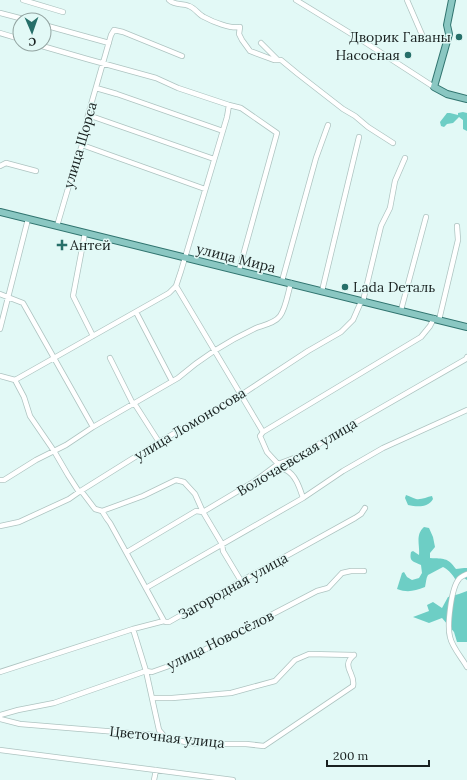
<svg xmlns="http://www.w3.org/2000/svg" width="467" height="780" font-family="Lora,serif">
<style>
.forest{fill:#6dcec5}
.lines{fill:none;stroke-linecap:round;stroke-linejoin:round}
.minor-casing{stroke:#aec4c1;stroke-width:6}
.major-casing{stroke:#30746f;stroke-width:8}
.minor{stroke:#fff;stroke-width:4.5}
.major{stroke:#8ac7c2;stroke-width:6}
.poi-dot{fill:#266f69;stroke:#e2f9f6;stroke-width:1.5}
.labels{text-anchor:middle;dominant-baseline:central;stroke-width:3;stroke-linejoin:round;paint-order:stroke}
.poi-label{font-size:14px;fill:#192120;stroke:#e2f9f6;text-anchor:end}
.street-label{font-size:14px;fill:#192120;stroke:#e2f9f6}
</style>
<rect width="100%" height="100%" fill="#e2f9f6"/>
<path class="forest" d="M463 112 467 113V131L463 129V120L459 117 453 123 447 124 444 127 441 126 440 122 447 113H450L458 115V113Z
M406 495C410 496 412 498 416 499 421 500 427 497 432 496L433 499C428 508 417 507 408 505L405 498Z
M424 527 429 528 433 537 435 547 430 553V558C444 559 447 557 456 569L464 568H467V580L464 578 457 583C455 577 448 569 443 567L428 575C426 578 426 583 425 587 414 591 408 593 397 589L402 573 404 572 407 577 412 580 419 578 422 573 421 565C413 561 409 562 411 552L413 551 419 555C420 545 415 535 424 527Z
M467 591V642H457L454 632 442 618 429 623 413 617 429 611 427 605 433 602 442 608 448 597 459 594Z"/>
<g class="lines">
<g class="minor-casing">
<path id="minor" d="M23 0 63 12
M169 0C175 6 182 3 189 6 195 8 199 15 204 17 213 22 231 29 240 27L239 34 242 40 250 51 274 60H278
M296 0 363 41 434 87
M407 0 423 37
M0 13 27 20
M44 25 109 43
M0 33 20 39
M261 43 278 60H281L298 74 343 109 355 116 368 127 393 143
M35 44 87 59 156 78 178 88 229 105 241 108 277 133 239 270
M96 88 117 94 223 131
M88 115 214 159
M82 145 205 189
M0 166 6 163 36 171
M57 226 72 175 82 145 88 115 111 35 114 30 123 32 182 56
M85 233 73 296 93 336
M282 281 316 158 328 125
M176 286 241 395 263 432 260 436 267 452 278 464 280 468C282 469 284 469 286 470 296 475 300 489 303 498
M322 291 359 137
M0 294 23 303 93 427
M401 310 426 217
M136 312 172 381
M439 320 458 240 457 226
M0 329 28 219
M110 358 133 404 136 406 159 442
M0 376 15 380 169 293 176 286 181 271 227 117 229 105
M15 380 24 397 30 416 54 451 68 475 79 492H82L95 509 102 511 107 519 110 523 164 621
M263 432 421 337 430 326 434 318
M0 480H4L36 460 66 445 93 427 178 378C201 358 228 341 256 328 264 325 275 323 280 316 286 308 288 292 291 283
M102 511 143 496 176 480 184 482 195 494 203 512 222 544 223 551 241 581
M0 526 19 522 69 499 79 492 159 442 241 395 308 351 341 332 353 320 360 304 363 301 381 226 390 208 395 181 405 158
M127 552 196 511 203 512 255 481 278 464 302 455 325 440 466 359 467 357
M467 574C465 575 460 577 459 579 451 588 447 626 450 637 452 647 462 658 467 667
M146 588 303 498 343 471 383 448 467 410
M133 629 146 671 159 730 164 736
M0 672 133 629 164 621 166 622H169L241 581 355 518 361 514 365 508
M152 698H172L231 693 275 681 295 660 309 654 354 655
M0 715 18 710 54 703 146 671 152 672 183 661 317 591 328 588 342 573 351 571H364
M0 719 20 724 154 735 190 743 206 744H246L264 746 353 686C356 673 340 667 354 655
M0 750 233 780
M154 780 156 770"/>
</g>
<g class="major-casing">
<path id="major" d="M452 0 447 25 449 34 434 87 447 94 467 99
M0 212 467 327"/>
</g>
<use href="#minor" class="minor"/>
<use href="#major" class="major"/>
</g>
<g class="poi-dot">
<circle cx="459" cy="37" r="4"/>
<circle cx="408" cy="55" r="4"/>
<path d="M60 239h4v4h4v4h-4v4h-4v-4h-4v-4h4z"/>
<circle cx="345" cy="287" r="4"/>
</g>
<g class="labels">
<g class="poi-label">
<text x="451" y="37">Дворик Гаваны</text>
<text x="400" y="55">Насосная</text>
<text x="70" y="245" text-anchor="start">Антей</text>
<text x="353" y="287" text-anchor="start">Lada Dеталь</text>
</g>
<g class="street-label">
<text transform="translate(80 145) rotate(-74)">улица Щорса</text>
<text transform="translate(236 258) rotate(14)">улица Мира</text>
<text transform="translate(190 424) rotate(-31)">улица Ломоносова</text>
<text transform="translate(297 457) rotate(-31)">Волочаевская улица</text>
<text transform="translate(233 586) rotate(-29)">Загородная улица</text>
<text transform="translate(220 640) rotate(-26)">улица Новосёлов</text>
<text transform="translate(167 737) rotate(6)">Цветочная улица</text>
</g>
</g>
<g transform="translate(32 32) rotate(178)"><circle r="19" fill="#e2f9f6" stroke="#92a3a0"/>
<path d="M0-3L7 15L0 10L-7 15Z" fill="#266f69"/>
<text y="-6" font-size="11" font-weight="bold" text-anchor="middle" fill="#192120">С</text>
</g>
<path d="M327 760v6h102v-6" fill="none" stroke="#192120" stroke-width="2"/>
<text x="333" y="760" font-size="12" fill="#192120" stroke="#e2f9f6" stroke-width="3" paint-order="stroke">200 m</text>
</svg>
